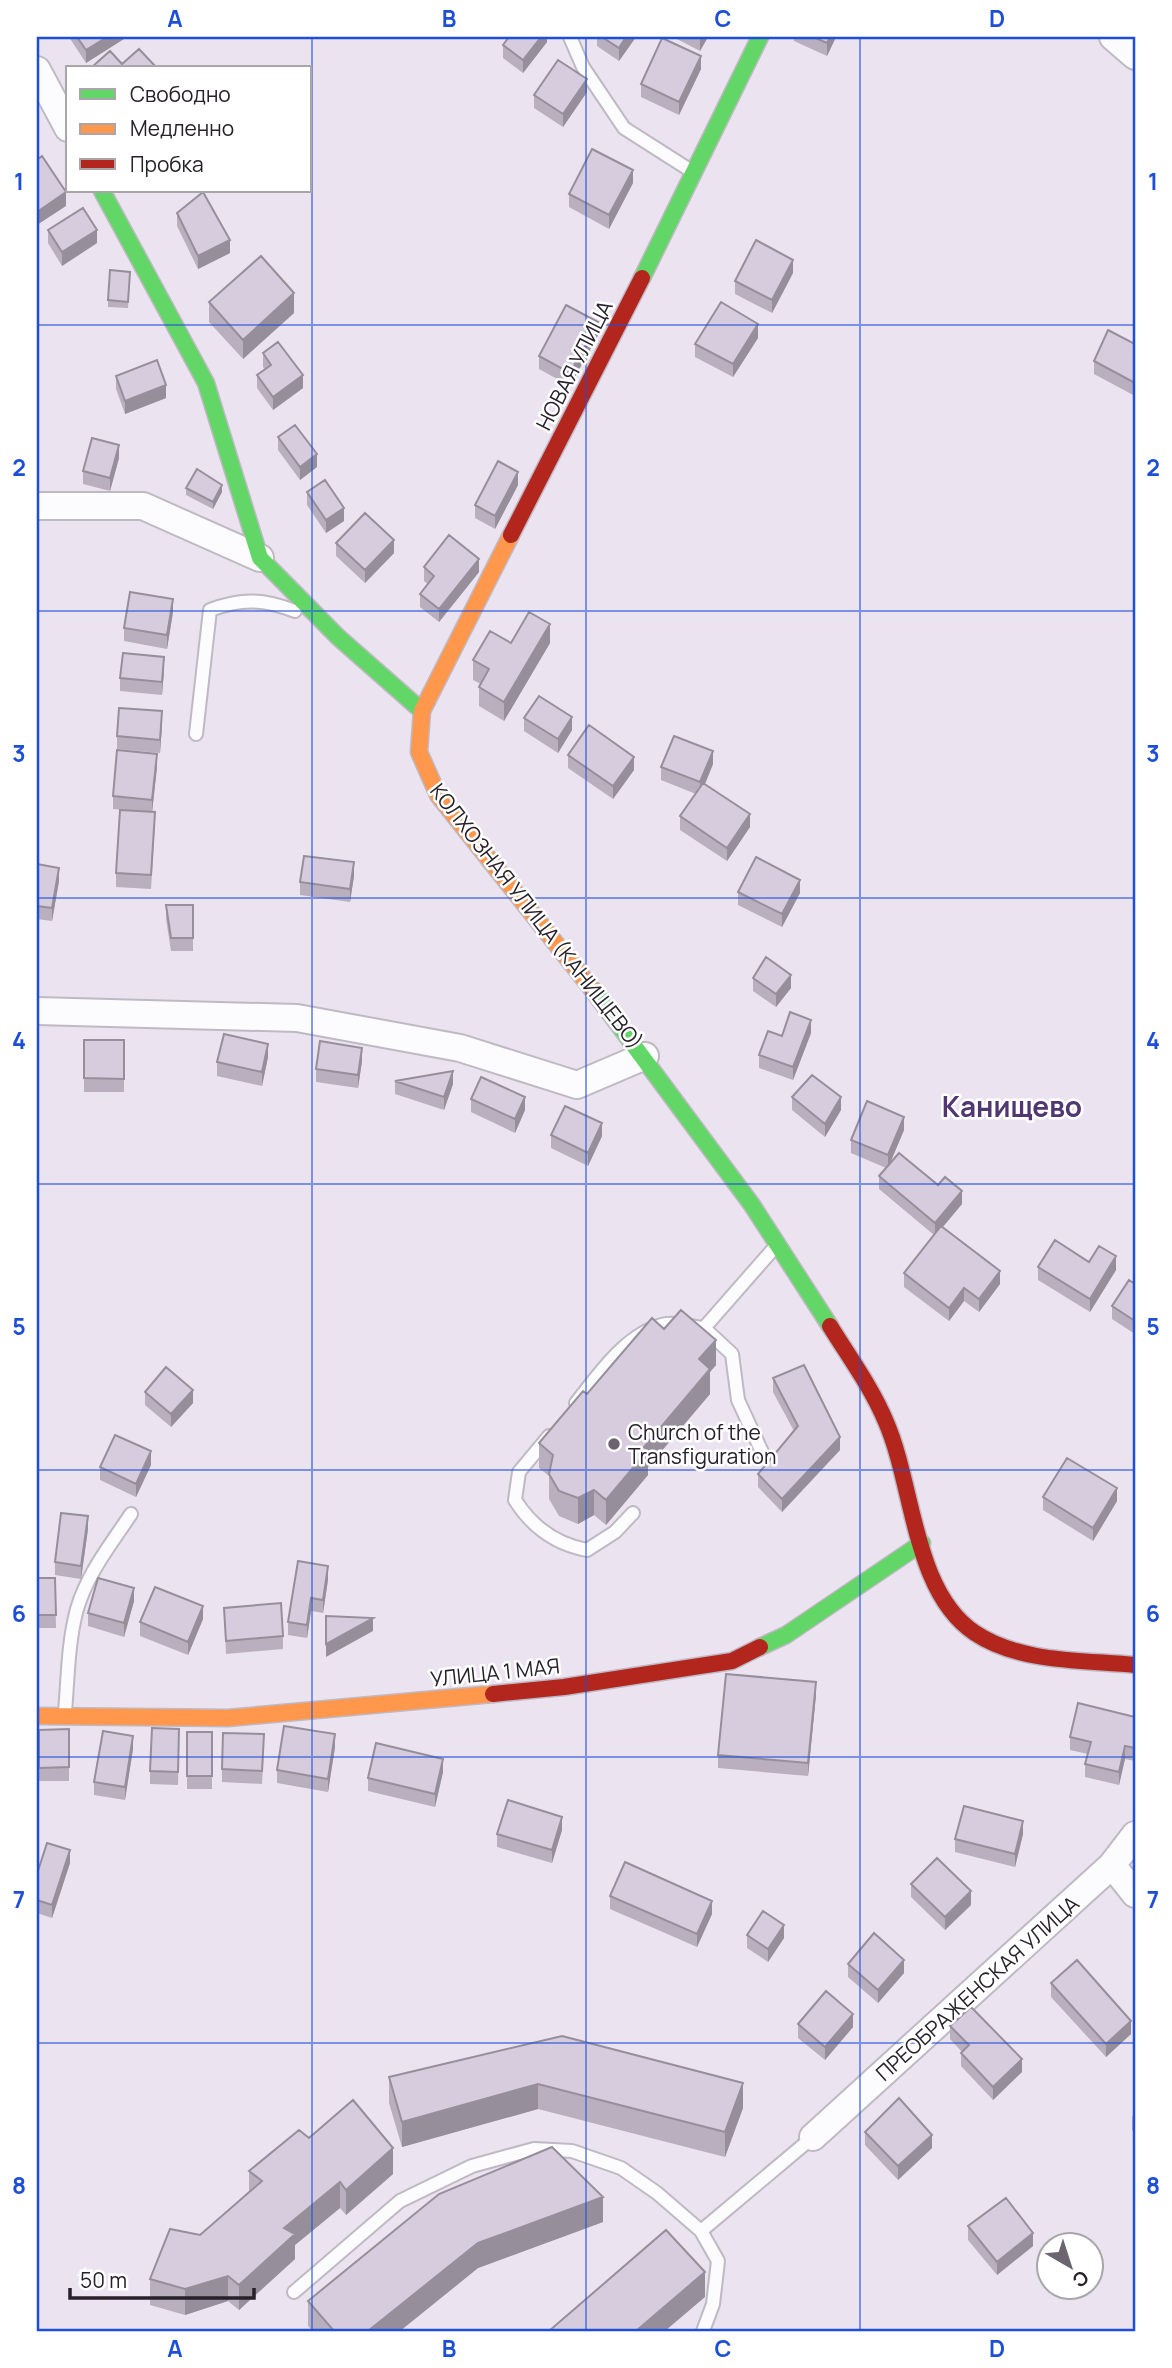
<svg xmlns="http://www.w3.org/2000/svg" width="1172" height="2368" font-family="Manrope,sans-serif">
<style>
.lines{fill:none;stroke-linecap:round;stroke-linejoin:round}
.lane-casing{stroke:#bfb9c3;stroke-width:16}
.street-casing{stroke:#bfb9c3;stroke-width:30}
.fast-casing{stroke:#bfb9c3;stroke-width:19}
.slow-casing{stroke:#bfb9c3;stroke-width:19}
.jam-casing{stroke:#bfb9c3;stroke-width:19}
.lane{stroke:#fcfbfd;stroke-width:12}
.street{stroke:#fcfbfd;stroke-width:26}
.fast{stroke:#63d668;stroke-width:16}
.slow{stroke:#ff974d;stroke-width:16}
.jam{stroke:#b3261e;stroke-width:16}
.wall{fill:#b9afbe}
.shaded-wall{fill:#968f9b}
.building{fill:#d7ccdd;stroke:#968f9b;stroke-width:2}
.grid{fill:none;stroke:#1d4ed8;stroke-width:2;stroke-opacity:0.55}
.poi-dot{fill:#6c656f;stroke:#fff;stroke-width:2.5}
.labels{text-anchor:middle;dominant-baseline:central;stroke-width:5;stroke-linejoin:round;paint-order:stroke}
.street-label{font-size:21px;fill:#27212a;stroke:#fff}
.poi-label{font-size:21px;fill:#27212a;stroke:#fff;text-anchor:start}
.district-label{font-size:28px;font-weight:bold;fill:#513772;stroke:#fff}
.neatline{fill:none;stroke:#1d4ed8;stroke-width:2.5}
.grid-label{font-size:23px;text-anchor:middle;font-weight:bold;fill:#1d4ed8}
</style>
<rect width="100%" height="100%" fill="#ece3f0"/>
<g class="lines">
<g class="lane-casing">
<path id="lane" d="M570 37 583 67 624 128 693 172
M196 734 210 610C242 598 263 599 295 611
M704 1328 732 1354 738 1400 762 1452
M576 1403C599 1374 627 1332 666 1324 677 1322 693 1327 704 1328L775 1247
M549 1436 519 1472 515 1500C532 1527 555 1544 587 1550L615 1532 633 1513
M65 1712C68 1677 68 1642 77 1609 87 1574 111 1544 131 1514
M701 2231 718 2261 713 2304 703 2331
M294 2292 400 2201 472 2166 534 2149 572 2151 621 2168 657 2193 701 2231 813 2137"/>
</g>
<g class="street-casing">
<path id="street" d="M1113 37 1135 56
M37 70 68 128
M37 506H143L260 558
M37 1011 297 1018 460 1048 577 1085 645 1056
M1112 1865 1135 1894
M813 2137 1112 1865 1135 1835"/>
</g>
<g class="fast-casing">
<path id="fast" d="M102 191 206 383 260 558 338 637 422 711
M642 278 760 37
M592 989 752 1205 830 1326
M760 1647 786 1635 922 1543"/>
</g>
<g class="slow-casing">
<path id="slow" d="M511 535 422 711 419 752 438 795 592 989
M37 1716 228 1718 493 1694"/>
</g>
<g class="jam-casing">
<path id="jam" d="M511 535 642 278
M830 1326C849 1357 872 1388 886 1422 914 1486 913 1592 975 1633 1020 1663 1083 1660 1135 1665
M493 1694 564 1687 732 1661 760 1647"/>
</g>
<use href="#lane" class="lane"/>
<use href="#street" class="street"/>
<use href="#fast" class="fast"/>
<use href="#slow" class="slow"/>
<use href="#jam" class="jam"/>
</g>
<path class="wall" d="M69 37H127L86 63Z
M547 37V42L523 73 503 58V45Z
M597 37H636L619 61 597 46Z
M673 37H708L700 51Z
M794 37H836L827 56 794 41Z
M701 69 679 115 641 97V84Z
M587 92 563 127 534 108V95Z
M633 183 609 229 569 207V194Z
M177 213 230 253 198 269 177 226Z
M48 230 97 243 62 266 48 243Z
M793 273 772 313 735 294V281Z
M130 278 128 308 108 307V300Z
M209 302 294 313 243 359 209 322Z
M598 335 570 386 539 369V356Z
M758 338 733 377 695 357V344Z
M1135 344V396L1094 374V361Z
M263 353 303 388 273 410 257 388V375L265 370 263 367Z
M116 376 166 398 125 414 116 389Z
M278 437 317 467 300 480 278 450Z
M119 458 110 491 83 484V471Z
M518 485 495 529 475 518V505Z
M186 488 222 492 213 509 186 495Z
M307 492 344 521 326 533 307 505Z
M336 543 394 553 365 583 336 556Z
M424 567 479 572 439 622 420 607V594L428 584 424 581Z
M173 612 167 649 124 641V628Z
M511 643H550L504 721 479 706V687L481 684 473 680V660Z
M164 670 162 695 120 691V678Z
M524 718 572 730 558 753 524 731Z
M162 724 160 753 117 749V736Z
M568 755 634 770 613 799 568 768Z
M713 764 705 784 750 827 727 861 680 830V816L696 794 661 780V767Z
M157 767 152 812 155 826 151 889 116 887V873L136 811 113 809V796Z
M37 864 59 881 52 921 37 919Z
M354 876 350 902 300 895V882Z
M738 892 800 893 782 927 738 905Z
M166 905 193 938V951H171L166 919Z
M753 978 791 988 776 1007 753 991Z
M811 1033 793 1080 759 1068V1055L782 1036Z
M84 1040H124V1092H84Z
M268 1057 262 1086 217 1076V1062Z
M362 1061 358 1088 316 1082V1069Z
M395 1081 453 1084 444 1110 395 1094Z
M792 1097 841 1110 825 1137 792 1110Z
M471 1099 525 1110 515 1133 471 1112Z
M904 1130 890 1163 938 1185 962 1204 943 1227 1000 1284 979 1312 964 1301 949 1321 904 1287V1273L934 1235 879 1189V1176L886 1168 851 1153V1140Z
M551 1135 602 1136 588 1166 551 1148Z
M1089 1262 1116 1270 1090 1312 1038 1280V1267Z
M1135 1284V1334L1112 1319V1306Z
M664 1329 716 1365 710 1372V1394L648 1467V1475L606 1525 594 1515 578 1524 559 1516 549 1499V1476L539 1468V1443L587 1394Z
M773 1378 840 1450 782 1512 758 1487V1474L794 1431 773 1392Z
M145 1392 193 1403 171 1427 145 1405Z
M151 1465 136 1497 100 1480V1467Z
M1043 1497 1117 1501 1093 1541 1043 1510Z
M88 1529 81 1579 55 1575V1562Z
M37 1578H55L56 1628H37Z
M328 1580 323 1613 311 1611 307 1638 288 1635V1622Z
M134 1601 124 1637 88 1626V1613Z
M224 1608 283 1636V1649L226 1654Z
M203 1619 188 1655 140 1636V1622Z
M816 1695 808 1776 718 1768V1755Z
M1135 1717V1761L1125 1759 1119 1785 1085 1777V1764L1088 1754 1070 1750V1737Z
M69 1729V1781H39V1730Z
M187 1732H212V1789H187Z
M179 1742 178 1785 150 1784V1771Z
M335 1747 328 1792 277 1783V1770Z
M264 1748 262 1784 222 1782V1769Z
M133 1749 125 1800 94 1795V1782Z
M443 1772 435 1807 368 1791V1778Z
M562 1830 552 1863 497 1847V1834Z
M1023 1834 1015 1867 955 1852V1839Z
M70 1863 52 1918 37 1913V1874Z
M911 1884 971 1905 945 1930 911 1897Z
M610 1896 712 1914 697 1947 610 1909Z
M747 1935 784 1938 768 1962 747 1948Z
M848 1964 904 1973 878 2003 848 1977Z
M1051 1983 1131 2034 1106 2057 1051 1997Z
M798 2024 853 2027 825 2060 798 2038Z
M950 2026 1022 2072 993 2100 961 2066V2053L962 2052 950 2039Z
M562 2036 743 2108 725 2157 538 2109 402 2147 389 2103V2077Z
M1135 2113V2133L1132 2130V2117Z
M865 2132 932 2148 898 2180 865 2145Z
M309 2138 393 2174 346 2215 340 2208 295 2245V2259L239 2310 228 2301 185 2315 150 2305V2279L249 2191V2171Z
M603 2222 478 2268 400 2331H313L308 2326V2301Z
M968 2226 1033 2246 997 2275 968 2240Z"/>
<path class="shaded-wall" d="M107 37H127L86 63V50Z
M541 37H547V42L523 73V60Z
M626 37H636L619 61V48Z
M701 37H708L700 51V38Z
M830 37H836L827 56V43Z
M701 56V69L679 115V102Z
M587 79V92L563 127V114Z
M633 170V183L609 229V215Z
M66 192V206L37 225V212Z
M97 230V243L62 266V252Z
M230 240V253L198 269V256Z
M793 260V273L772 313V300Z
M294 293V313L243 359V340Z
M598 322V335L570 386V373Z
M758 324V338L733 377V364Z
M303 375V388L273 410V397Z
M166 385V398L125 414V401Z
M119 445V458L110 491V478Z
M317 454V467L300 480V467Z
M518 472V485L495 529V516Z
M222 485V492L213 509V502Z
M344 508V521L326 533V520Z
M394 540V553L365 583V570Z
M479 559V572L439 622V609Z
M173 599V612L167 649V635Z
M550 624V643L504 721V702Z
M164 657V670L162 695V682Z
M162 711V724L160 753V740Z
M572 717V730L558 753V739Z
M713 751V764L700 796V782Z
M157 754V767L152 813V800Z
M634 757V770L613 799V786Z
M750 814V827L727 861V848Z
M354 862V876L350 902V889Z
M59 868V881L52 921V908Z
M800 880V893L782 927V914Z
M791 975V988L776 1007V994Z
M811 1020V1033L793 1080V1067Z
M268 1044V1057L262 1086V1072Z
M362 1048V1061L358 1088V1075Z
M453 1071V1084L444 1110V1097Z
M525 1097V1110L515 1133V1119Z
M841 1097V1110L825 1137V1124Z
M904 1117V1130L888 1168V1155Z
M602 1123V1136L588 1166V1153Z
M962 1191V1204L935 1236V1223Z
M1116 1256V1270L1090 1312V1299Z
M1000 1271V1284L979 1312V1299Z
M964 1288V1301L949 1321V1308Z
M716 1340V1365L710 1372V1394L648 1467V1475L606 1525V1500L644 1447 699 1359Z
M193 1390V1403L171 1427V1414Z
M840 1437V1450L782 1512V1499Z
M151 1451V1465L136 1497V1484Z
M1117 1488V1501L1093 1541V1528Z
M594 1490V1515L578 1524V1498Z
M88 1516V1529L81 1579V1566Z
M328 1566V1580L323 1613V1600Z
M134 1588V1601L124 1637V1623Z
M311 1598V1611L307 1638V1625Z
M203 1606V1619L188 1655V1642Z
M373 1618V1631L326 1657V1644Z
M816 1682V1695L808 1776V1763Z
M335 1734V1747L328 1792V1779Z
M133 1736V1749L125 1800V1787Z
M1125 1746V1759L1119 1785V1772Z
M443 1759V1772L435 1807V1794Z
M562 1817V1830L552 1863V1850Z
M1023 1821V1834L1015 1867V1854Z
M70 1850V1863L52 1918V1905Z
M971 1891V1905L945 1930V1917Z
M712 1901V1914L697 1947V1934Z
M784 1925V1938L768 1962V1949Z
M904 1960V1973L878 2003V1990Z
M853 2014V2027L825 2060V2047Z
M1131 2021V2034L1106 2057V2044Z
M1022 2059V2072L993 2100V2087Z
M743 2083V2108L725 2157V2132Z
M538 2084V2109L402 2147V2122Z
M932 2135V2148L898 2180V2166Z
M393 2148V2174L346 2215V2190Z
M340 2182V2208L295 2245V2259L239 2310V2285L284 2228Z
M603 2197V2222L478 2268 400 2331H368L478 2243Z
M1033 2233V2246L997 2275V2262Z
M705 2272V2297L665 2331H636Z
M228 2276V2301L185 2315V2289Z"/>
<path class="building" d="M77 37H107L86 50Z
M509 37H541L523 60 503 45Z
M602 37H626L619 48Z
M813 37H830L827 43Z
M662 38 701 56 679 102 641 84Z
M139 49 157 68H95L93 66 110 51 122 64Z
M558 60 587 79 563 114 534 95Z
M592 149 633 170 609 215 569 194Z
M42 156 66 192 37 212V160Z
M203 192 230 240 198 256 177 213Z
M83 208 97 230 62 252 48 230Z
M756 240 793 260 772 300 735 281Z
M261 256 294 293 243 340 209 302Z
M110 270 130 272 128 302 108 300Z
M721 302 758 324 733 364 695 344Z
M566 305 598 322 570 373 539 356Z
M1108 330 1135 344V383L1094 361Z
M278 342 303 375 273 397 257 375 271 365 263 353Z
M157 360 166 385 125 401 116 376Z
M295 425 317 454 300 467 278 437Z
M92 438 119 445 110 478 83 471Z
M498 461 518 472 495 516 475 505Z
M197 469 222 485 213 502 186 488Z
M325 480 344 508 326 520 307 492Z
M365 513 394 540 365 570 336 543Z
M449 535 479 559 439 609 420 594 434 576 424 567Z
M130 592 173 599 167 635 124 628Z
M529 612 550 624 504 702 479 687 489 669 473 660 490 631 511 643Z
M123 653 164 657 162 682 120 678Z
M539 696 572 717 558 739 524 718Z
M119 708 162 711 160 740 117 736Z
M589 725 634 757 613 786 568 755Z
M674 736 713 751 700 782 661 767Z
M117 750 157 754 152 800 113 796Z
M703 783 750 814 727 848 680 816Z
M120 810 155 812 151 875 116 873Z
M304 856 354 862 350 889 300 882Z
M756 857 800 880 782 914 738 892Z
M37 864 59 868 52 908 37 906Z
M166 905H193V938H171Z
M766 957 791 975 776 994 753 978Z
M790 1012 811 1020 793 1067 759 1055 768 1031 782 1036Z
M224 1034 268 1044 262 1072 217 1062Z
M84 1040H124V1079L84 1078Z
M320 1041 362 1048 358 1075 316 1069Z
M453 1071 444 1097 395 1081Z
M812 1075 841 1097 825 1124 792 1097Z
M481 1077 525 1097 515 1119 471 1099Z
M867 1101 904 1117 888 1155 851 1140Z
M565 1106 602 1123 588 1153 551 1135Z
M899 1153 938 1185 945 1177 962 1191 935 1223 879 1176Z
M941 1226 1000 1271 979 1299 964 1288 949 1308 904 1273Z
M1055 1240 1089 1262 1099 1246 1116 1256 1090 1299 1038 1267Z
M1129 1280 1135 1284V1321L1112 1306Z
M681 1310 716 1340 699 1359 710 1369 644 1447 648 1450 606 1500 594 1490 578 1498 559 1491 549 1474 553 1455 539 1443 583 1391 587 1394 652 1318 664 1329Z
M804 1365 840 1437 782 1499 758 1474 798 1426 773 1378Z
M166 1367 193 1390 171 1414 145 1392Z
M115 1435 151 1451 136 1484 100 1467Z
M1067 1458 1117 1488 1093 1528 1043 1497Z
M61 1513 88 1516 81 1566 55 1562Z
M298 1561 328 1566 323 1600 311 1598 307 1625 288 1622Z
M37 1578H55L56 1615H37Z
M98 1578 134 1588 124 1623 88 1613Z
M155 1587 203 1606 188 1642 140 1622Z
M281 1603 283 1636 226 1641 224 1608Z
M326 1616 373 1618 326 1644Z
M726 1674 816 1682 808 1763 718 1755Z
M1078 1703 1135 1717V1748L1125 1746 1119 1772 1085 1764 1091 1742 1070 1737Z
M284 1726 335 1734 328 1779 277 1770Z
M152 1728 179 1729 178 1772 150 1771Z
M69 1729V1767L39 1768V1730Z
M103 1731 133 1736 125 1787 94 1782Z
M187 1732H212V1776H187Z
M223 1733 264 1734 262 1771 222 1769Z
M376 1743 443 1759 435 1794 368 1778Z
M508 1800 562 1817 552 1850 497 1834Z
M964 1806 1023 1821 1015 1854 955 1839Z
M47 1843 70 1850 52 1905 37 1900V1874Z
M937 1858 971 1891 945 1917 911 1884Z
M625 1862 712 1901 697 1934 610 1896Z
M763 1911 784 1925 768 1949 747 1935Z
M874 1933 904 1960 878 1990 848 1964Z
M1077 1960 1131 2021 1106 2044 1051 1983Z
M826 1991 853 2014 825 2047 798 2024Z
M971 2007 1022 2059 993 2087 961 2053 969 2045 950 2026Z
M562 2036 743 2083 725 2132 538 2084 402 2122 389 2077Z
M899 2098 932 2135 898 2166 865 2132Z
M353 2100 393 2148 346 2190 340 2182 284 2228 295 2234 239 2285 228 2276 185 2289 150 2279 170 2229 200 2235 262 2181 249 2171 299 2130 309 2138Z
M552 2147 603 2197 478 2243 368 2331H334L308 2301 439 2194Z
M1006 2198 1033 2233 997 2262 968 2226Z
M666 2230 705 2272 636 2331H549Z"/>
<path class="grid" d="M312 37V2331M586 37V2331M860 37V2331M37 325H1135M37 611H1135M37 898H1135M37 1184H1135M37 1470H1135M37 1757H1135M37 2043H1135"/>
<circle class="poi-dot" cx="614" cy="1444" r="7"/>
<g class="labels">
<g class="street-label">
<text transform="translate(574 365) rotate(-63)">НОВАЯ УЛИЦА</text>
<text transform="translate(537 916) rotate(52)">КОЛХОЗНАЯ УЛИЦА (КАНИЩЕВО)</text>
<text transform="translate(495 1672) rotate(-6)">УЛИЦА 1 МАЯ</text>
<text transform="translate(977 1988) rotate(-42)">ПРЕОБРАЖЕНСКАЯ УЛИЦА</text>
</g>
<g class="poi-label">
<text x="628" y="1432">Church of the<tspan x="628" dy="24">Transfiguration</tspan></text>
</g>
<g class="district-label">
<text x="1012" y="1106">Канищево</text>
</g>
</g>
<rect width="1172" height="2368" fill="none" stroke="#ffffff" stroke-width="77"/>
<rect x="66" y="66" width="245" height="126" fill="#ffffff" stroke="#a9a6aa" stroke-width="2"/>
<rect x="80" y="89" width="35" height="10" fill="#63d668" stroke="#a9a6aa" stroke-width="2"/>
<text x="130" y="102" font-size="21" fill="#27212a">Свободно</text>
<rect x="80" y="124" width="35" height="10" fill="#ff974d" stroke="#a9a6aa" stroke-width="2"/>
<text x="130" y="136" font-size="21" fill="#27212a">Медленно</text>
<rect x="80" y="159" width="35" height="10" fill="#b3261e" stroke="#a9a6aa" stroke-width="2"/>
<text x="130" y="172" font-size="21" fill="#27212a">Пробка</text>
<g transform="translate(1070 2266) rotate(141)"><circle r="33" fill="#ffffff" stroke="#a9a6aa" stroke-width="2"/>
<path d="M0-5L12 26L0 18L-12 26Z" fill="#6c656f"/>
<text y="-10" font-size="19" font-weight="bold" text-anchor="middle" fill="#27212a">С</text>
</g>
<path d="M70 2288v10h184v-10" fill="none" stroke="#27212a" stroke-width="3.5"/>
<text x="80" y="2288" font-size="21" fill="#27212a" stroke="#ffffff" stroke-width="5" paint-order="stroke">50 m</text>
<rect x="38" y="38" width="1096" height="2292" class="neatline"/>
<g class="grid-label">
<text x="175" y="27">A</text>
<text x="449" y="27">B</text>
<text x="723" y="27">C</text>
<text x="997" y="27">D</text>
<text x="19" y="190">1</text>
<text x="1153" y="190">1</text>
<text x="19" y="476">2</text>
<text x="1153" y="476">2</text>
<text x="19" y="762">3</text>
<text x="1153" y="762">3</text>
<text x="19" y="1049">4</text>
<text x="1153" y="1049">4</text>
<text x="19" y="1335">5</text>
<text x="1153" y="1335">5</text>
<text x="19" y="1622">6</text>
<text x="1153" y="1622">6</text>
<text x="19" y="1908">7</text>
<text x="1153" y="1908">7</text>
<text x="19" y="2194">8</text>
<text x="1153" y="2194">8</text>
<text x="175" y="2357">A</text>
<text x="449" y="2357">B</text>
<text x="723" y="2357">C</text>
<text x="997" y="2357">D</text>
</g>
</svg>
